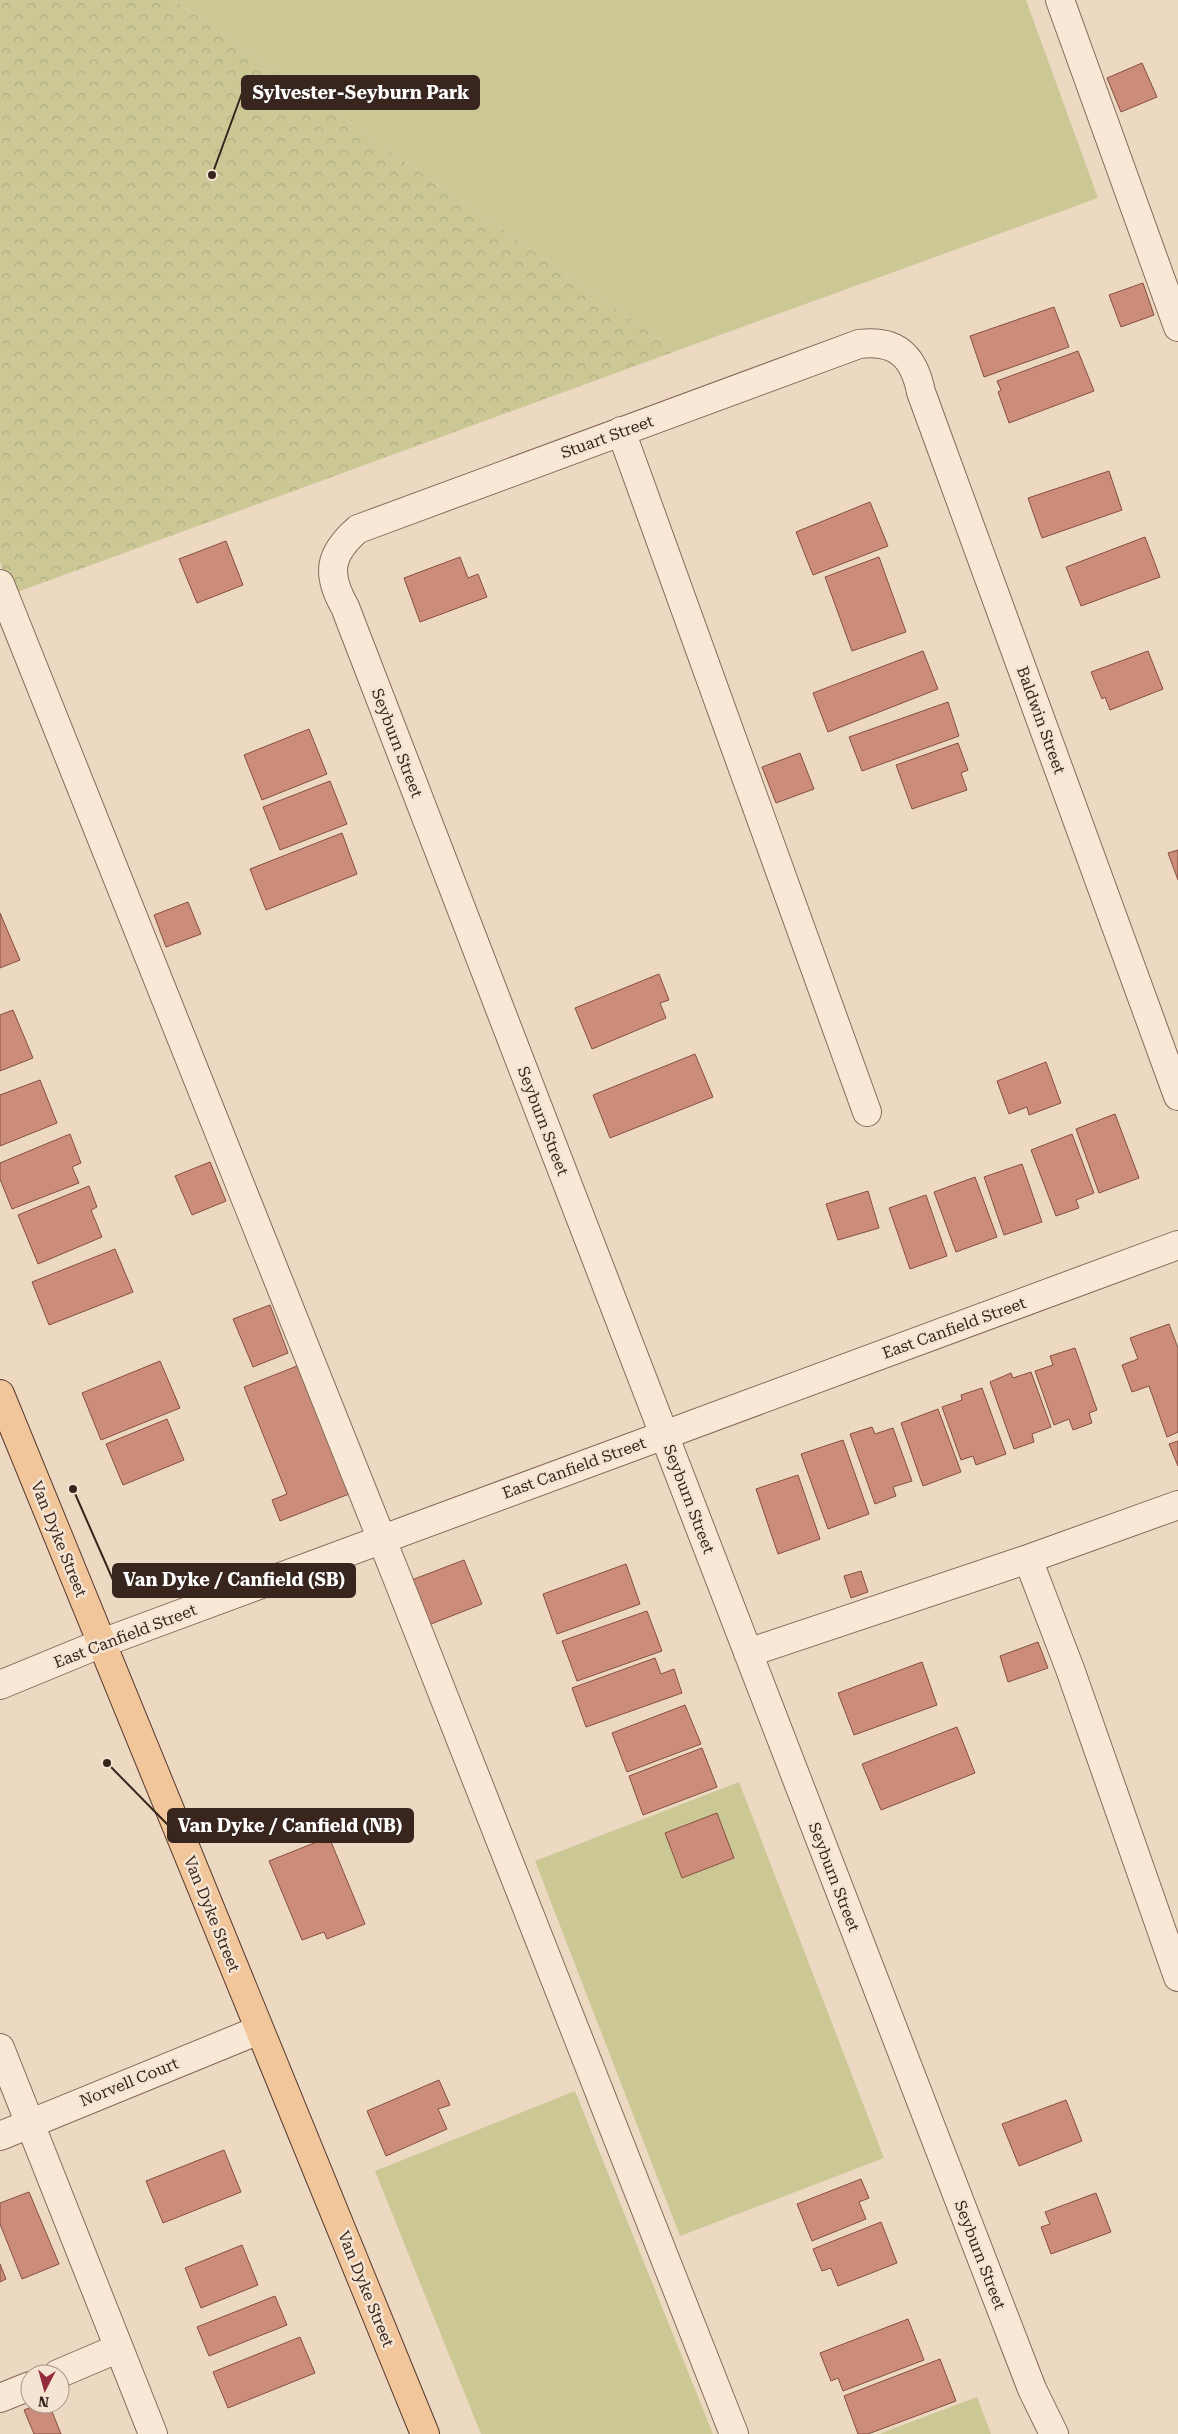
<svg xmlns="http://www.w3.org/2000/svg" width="1178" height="2434" font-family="'Roboto Serif',serif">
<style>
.grass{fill:#cbc896}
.park{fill:url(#park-crowns)}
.building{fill:#cb8c79;stroke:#864f40}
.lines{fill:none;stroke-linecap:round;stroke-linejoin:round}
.minor-casing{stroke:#876a5a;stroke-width:30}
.major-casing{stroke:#55392e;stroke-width:30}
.minor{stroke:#f8e8d5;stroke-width:28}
.major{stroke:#f0c69a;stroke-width:28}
.labels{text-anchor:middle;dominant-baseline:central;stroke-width:5;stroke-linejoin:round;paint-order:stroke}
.street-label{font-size:16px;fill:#37251e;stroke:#f5e4d2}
.leader{fill:none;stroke:#37251e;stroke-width:2}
.callout-dot{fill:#37251e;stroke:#f5e4d2;stroke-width:2}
.callout{fill:#37251e;stroke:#37251e;stroke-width:2}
.callout-label{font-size:18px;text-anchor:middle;font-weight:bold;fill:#fff}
</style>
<defs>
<pattern id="park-crowns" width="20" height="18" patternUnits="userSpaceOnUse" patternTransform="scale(1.25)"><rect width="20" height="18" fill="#cbc896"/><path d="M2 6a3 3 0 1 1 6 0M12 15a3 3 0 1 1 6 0" fill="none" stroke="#afac81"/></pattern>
</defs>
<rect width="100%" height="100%" fill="#edd9c2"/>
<path class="grass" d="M174 0H1026L1098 198 676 351Z
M739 1782 884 2158 680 2236 535 1861Z
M575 2091 713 2434H481L375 2171Z
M977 2397 991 2434H879Z"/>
<path class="park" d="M0 0H174L676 351 12 594 0 562Z"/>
<path class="building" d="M1142 63 1157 97 1121 112 1107 78Z
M1143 283 1154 315 1121 327 1109 295Z
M1054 307 1069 347 984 377 970 336Z
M1078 351 1094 391 1009 423 998 392 1001 390 997 381Z
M1109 471 1122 510 1042 538 1028 498Z
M870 502 888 546 813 575 796 532Z
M1145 537 1160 577 1081 606 1066 567Z
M226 541 243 585 197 603 179 559Z
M460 557 468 578 478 574 487 597 420 622 404 578Z
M879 557 906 632 852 651 825 577Z
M923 651 938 689 828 732 813 693Z
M1148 651 1163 689 1110 710 1105 697 1102 699 1091 672Z
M948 702 959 736 862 771 849 737Z
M309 729 327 774 262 800 244 755Z
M958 743 968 770 961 773 967 790 912 809 896 765Z
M800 753 814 789 776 803 762 767Z
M330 781 347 824 280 850 263 807Z
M342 833 357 874 266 910 250 869Z
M1178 850V880L1168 853Z
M188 902 201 934 166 947 154 915Z
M0 913 20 960 0 968Z
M659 974 669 1000 660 1003 666 1018 592 1049 575 1008Z
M13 1010 33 1058 0 1071V1015Z
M695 1054 713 1097 610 1138 593 1095Z
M1046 1062 1061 1103 1029 1115 1027 1107 1009 1114 997 1081Z
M40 1080 57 1123 0 1146V1095Z
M1115 1114 1139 1178 1099 1193 1076 1129Z
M70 1134 81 1163 72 1167 79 1183 12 1209 0 1179V1163Z
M1072 1134 1094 1193 1076 1200 1079 1208 1056 1216 1031 1150Z
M210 1162 226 1201 192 1215 175 1176Z
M1022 1164 1042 1222 1004 1235 984 1177Z
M975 1177 997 1237 956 1252 934 1192Z
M89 1186 97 1207 91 1210 102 1237 38 1264 18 1215Z
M868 1191 879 1228 838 1240 826 1204Z
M926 1195 947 1256 910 1269 889 1208Z
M115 1249 133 1292 49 1325 32 1282Z
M270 1305 288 1353 253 1367 233 1319Z
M1169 1324 1178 1348V1432L1167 1437 1149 1386 1132 1392 1122 1365 1138 1359 1130 1338Z
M1075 1348 1097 1410 1089 1413 1092 1423 1073 1430 1069 1419 1054 1425 1035 1371 1053 1365 1050 1356Z
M160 1361 180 1408 101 1440 82 1393Z
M297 1366 349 1494 280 1521 272 1500 287 1494 244 1387Z
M1031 1372 1051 1427 1032 1434 1034 1442 1014 1449 990 1382 1011 1373 1013 1378Z
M982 1388 1006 1454 976 1465 973 1456 961 1460 942 1407 962 1400 961 1395Z
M938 1409 961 1472 923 1486 901 1423Z
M167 1419 184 1460 123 1485 106 1444Z
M872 1427 875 1434 893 1428 912 1481 893 1487 896 1496 875 1504 850 1434Z
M843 1440 869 1514 828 1529 801 1454Z
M1178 1441V1466L1169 1444Z
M798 1475 820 1539 778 1554 756 1489Z
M464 1560 482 1604 426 1626 409 1581Z
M626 1564 640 1604 557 1634 543 1594Z
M861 1571 868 1592 851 1598 844 1576Z
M647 1611 662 1651 577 1681 562 1641Z
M1038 1642 1048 1668 1008 1682 1000 1656Z
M655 1658 661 1674 674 1669 682 1693 586 1727 572 1688Z
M922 1662 937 1705 854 1735 838 1693Z
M685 1705 701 1744 627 1772 612 1733Z
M957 1727 975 1773 881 1810 862 1764Z
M702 1748 717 1787 643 1815 629 1776Z
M717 1813 734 1858 682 1878 665 1833Z
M329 1837 365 1924 327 1939 324 1932 302 1940 269 1861Z
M439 2080 450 2105 438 2109 447 2129 386 2156 367 2111Z
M1066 2100 1082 2141 1019 2166 1002 2124Z
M224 2150 241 2192 163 2223 146 2181Z
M861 2179 869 2198 859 2202 866 2219 812 2241 797 2204Z
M29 2192 59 2264 22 2279 0 2224V2203Z
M1096 2193 1111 2232 1051 2254 1041 2227 1050 2224 1045 2212Z
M881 2222 897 2263 838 2286 831 2268 822 2271 813 2249Z
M242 2245 258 2285 201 2308 185 2268Z
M0 2264 6 2279 0 2282Z
M275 2296 287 2325 209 2356 197 2327Z
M908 2319 924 2360 843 2391 838 2378 831 2381 820 2353Z
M300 2337 315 2373 228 2408 213 2372Z
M940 2359 956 2401 868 2434H858L844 2396Z
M39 2404H49L61 2434H34L24 2410Z"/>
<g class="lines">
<g class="minor-casing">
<path id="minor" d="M1060 0 1178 327
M621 431 867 1112
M0 584 396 1575 734 2434
M1028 1559 1070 1669 1178 1977
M748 1653 1028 1559 1178 1505
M0 1685 102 1643 1178 1245
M0 2048 153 2434
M0 2136 259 2030
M58 2374 119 2348
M0 2398 30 2386
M1054 2434 1032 2389 345 607C326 574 329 554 358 529L859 344C897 339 914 357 921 392L1178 1096"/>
</g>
<g class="major-casing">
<path id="major" d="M0 1394 425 2434"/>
</g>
<use href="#minor" class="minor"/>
<use href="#major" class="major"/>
</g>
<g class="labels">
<g class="street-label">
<text transform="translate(607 437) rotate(-20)">Stuart Street</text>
<text transform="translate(1041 720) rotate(70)">Baldwin Street</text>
<text transform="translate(397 743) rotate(69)">Seyburn Street</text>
<text transform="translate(543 1121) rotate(69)">Seyburn Street</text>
<text transform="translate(954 1328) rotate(-20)">East Canfield Street</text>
<text transform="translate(574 1468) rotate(-20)">East Canfield Street</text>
<text transform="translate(689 1499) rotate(69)">Seyburn Street</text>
<text transform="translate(59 1539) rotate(68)">Van Dyke Street</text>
<text transform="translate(125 1636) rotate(-21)">East Canfield Street</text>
<text transform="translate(834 1877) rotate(69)">Seyburn Street</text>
<text transform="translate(212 1914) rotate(68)">Van Dyke Street</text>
<text transform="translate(129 2082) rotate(-22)">Norvell Court</text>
<text transform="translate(980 2255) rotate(69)">Seyburn Street</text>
<text transform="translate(366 2289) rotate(68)">Van Dyke Street</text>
</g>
</g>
<path class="leader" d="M212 175L242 93M73 1489L113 1580M107 1763L168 1825"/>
<g class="callout-dot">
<circle cx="212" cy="175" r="5"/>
<circle cx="73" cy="1489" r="5"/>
<circle cx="107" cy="1763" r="5"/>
</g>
<g class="callout">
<rect x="242" y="76" width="237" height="33" rx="5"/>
<rect x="113" y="1564" width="242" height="33" rx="5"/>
<rect x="168" y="1809" width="245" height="33" rx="5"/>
</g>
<g class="callout-label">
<text x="361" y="99">Sylvester-Seyburn Park</text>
<text x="234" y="1586">Van Dyke / Canfield (SB)</text>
<text x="290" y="1832">Van Dyke / Canfield (NB)</text>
</g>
<g transform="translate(45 2389) rotate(186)"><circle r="24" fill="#f5e4d2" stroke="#a9988a"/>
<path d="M0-4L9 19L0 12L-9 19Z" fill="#952b3e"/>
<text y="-8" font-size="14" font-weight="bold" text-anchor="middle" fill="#37251e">N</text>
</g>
</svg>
